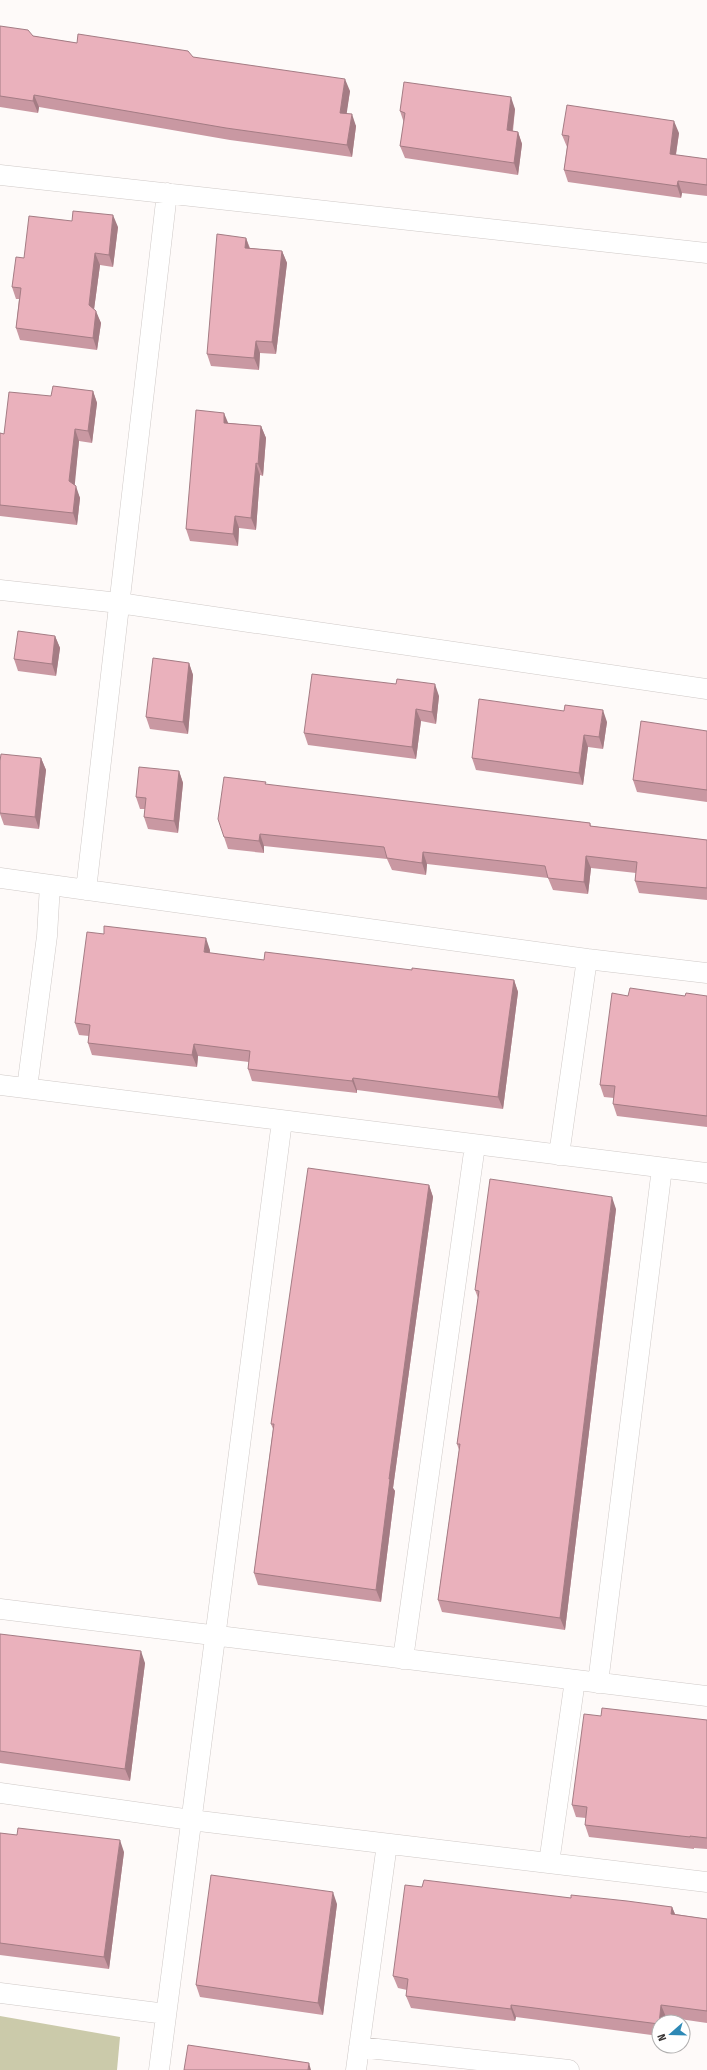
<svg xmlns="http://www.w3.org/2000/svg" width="707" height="2070" font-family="'Fira Sans Condensed',sans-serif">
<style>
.green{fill:#cbcaaa}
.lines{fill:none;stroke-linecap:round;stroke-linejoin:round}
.lane-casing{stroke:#cfc9c7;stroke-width:21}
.lane{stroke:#fff;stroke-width:20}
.wall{fill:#c998a2}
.shaded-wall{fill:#a47c84}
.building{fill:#eab1bc;stroke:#a47c84}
</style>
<rect width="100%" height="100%" fill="#fefaf9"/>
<path class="green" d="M0 2016 120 2037 117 2070H0Z"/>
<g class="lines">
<g class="lane-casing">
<path id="lane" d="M0 175 707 253
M0 590 119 603 707 689
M0 878 587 959 707 973
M86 890 167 193
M0 1085 707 1173
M27 1088 47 936 50 885
M559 1155 587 959
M0 1609 707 1696
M403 1659 475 1145
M598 1683 662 1168
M0 1793 191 1820 707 1882
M549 1863 575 1680
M0 1993 166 2014
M359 2047 569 2070
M159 2070 282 1121
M356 2070 387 1844"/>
</g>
<use href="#lane" class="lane"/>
</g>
<path class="wall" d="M0 26 33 36 77 43 193 57 350 91 346 114 356 126 352 157 230 140 39 107 38 113 0 107Z
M515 109 513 131 518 132 522 144 518 175 405 158 400 146 404 123 400 111Z
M679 133 676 155 707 159V196L682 193 681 198 568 182 564 170 567 147 562 135Z
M118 227 113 267 100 265 94 309 101 323 97 350 20 340 16 328 19 299H16L12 287 24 258Z
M246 238 250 248 282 251 287 263 276 354 260 353 259 370 211 366 207 354Z
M93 391 97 403 92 443 79 441 74 485 80 498 77 525 0 516V433L4 434 51 396Z
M228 423 261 426 266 438 263 476 260 475 256 530 239 528 238 546 190 541 186 529Z
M55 636 60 648 56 676 18 671 14 659Z
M189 663 193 675 188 734 150 729 146 717Z
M439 696 436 724 421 721 416 759 308 745 304 733Z
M607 722 603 749 588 747 583 785 476 770 472 758Z
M707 731V802L637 792 633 780Z
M41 758 46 770 39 829 4 825 0 814V761Z
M179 771 183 783 178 833 148 829 144 817 145 809H140L136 797Z
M267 785 590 823 591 826 707 840V900L639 893 635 881 636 873 591 868 588 894 553 890 548 878 427 864 426 875 392 870 387 859 264 846V853L228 849 224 837Z
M210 950V953L264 960 412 970 514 980 518 992 503 1109 357 1090V1093L252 1081 248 1069 249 1062 198 1056 197 1067 92 1055 88 1043 89 1036 79 1035 75 1023Z
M628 996H707V1127L617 1116 613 1104 614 1098 604 1097 600 1085Z
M429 1185 433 1197 393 1488 395 1491 381 1602 258 1585 254 1573 273 1429 271 1424Z
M616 1209 565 1630 442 1612 438 1600 459 1450 457 1444 478 1298 475 1290Z
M0 1634 145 1663 130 1781 0 1763Z
M601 1716 707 1720V1849L694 1848V1849L589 1837 585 1825 586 1818 576 1817 572 1805Z
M0 1833 124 1852 109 1969 0 1955Z
M422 1887 571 1898 672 1907 675 1914 707 1919V2023L666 2017 665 2022H659V2036L516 2017 515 2021 411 2008 406 1996 407 1990 398 1988 393 1976Z
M337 1904 323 2015 200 1997 196 1985Z"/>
<path class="shaded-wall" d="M345 79 350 91 345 125 340 113Z
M34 95 39 107 38 113 33 101Z
M511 97 515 109 511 142 507 130Z
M352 114 356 126 352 157 347 145Z
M674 121 679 133 674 166 670 154Z
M518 132 522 144 518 175 514 163Z
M678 181 682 193 681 198 677 186Z
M113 215 118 227 113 267 109 255Z
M246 238 250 250 245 248Z
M282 251 287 263 276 354 272 342Z
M95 253 100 265 93 317 89 305Z
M96 311 101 323 97 350 93 338Z
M256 341 260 353 259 370 254 358Z
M93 391 97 403 92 443 88 431Z
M224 413 229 425 224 423Z
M261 426 266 438 263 476 258 464Z
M75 429 79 441 74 493 69 481Z
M256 463 260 475 256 530 251 518Z
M76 486 80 498 77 525 73 513Z
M235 516 239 528 238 546 233 534Z
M55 636 60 648 56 676 52 664Z
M189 663 193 675 188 734 183 722Z
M435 684 439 696 436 724 432 712Z
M416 709 421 721 416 759 412 747Z
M603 710 607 722 603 749 599 737Z
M584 735 588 747 583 785 579 773Z
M41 758 46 770 39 829 35 817Z
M179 771 183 783 178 833 174 821Z
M260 834 264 846V853L259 841Z
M423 852 427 864 426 875 422 863Z
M586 856 591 868 588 894 584 882Z
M206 938 210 950 208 964 204 952Z
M514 980 518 992 503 1109 498 1097Z
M194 1044 198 1056 197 1067 192 1055Z
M353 1078 357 1090V1093L352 1081Z
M429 1185 433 1197 393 1488 395 1491 381 1602 376 1590 389 1479Z
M612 1197 616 1209 565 1630 560 1618Z
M141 1651 145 1663 130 1781 125 1769Z
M120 1840 124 1852 109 1969 104 1957Z
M333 1892 337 1904 323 2015 318 2003Z
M672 1907 677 1919 671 1914Z
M511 2005 516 2017 515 2021 511 2009Z
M661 2005 666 2017 665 2022H659V2025V2024Z
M309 2063 311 2070H308Z"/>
<path class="building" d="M0 26 28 30 33 36 77 43 78 34 188 51 193 57 345 79 340 113 352 114 347 145 226 128 34 95 33 101 0 96Z
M404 82 511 97 507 130 518 132 514 163 400 146 405 113 400 111Z
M567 105 674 121 670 154 707 159V185L678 181 677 186 564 170 569 136 562 135Z
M73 211 113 215 109 255 95 253 89 305 96 311 93 338 16 328 21 288 12 287 16 257 24 258 29 216 72 221Z
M217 234 246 238 245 248 282 251 272 342 256 341 254 358 207 354Z
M53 386 93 391 88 431 75 429 69 481 76 486 73 513 0 505V433L4 434 9 392 51 396Z
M196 410 224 413V423L261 426 258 464 256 463 251 518 235 516 233 534 186 529Z
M18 631 55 636 52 664 14 659Z
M153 658 189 663 183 722 146 717Z
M312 674 396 684 397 679 435 684 432 712 416 709 412 747 304 733Z
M479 699 564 711 565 705 603 710 599 737 584 735 579 773 472 758Z
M641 721 707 731V790L633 780Z
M1 754 41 758 35 817 0 813V761Z
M139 767 179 771 174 821 144 817 146 798 136 797Z
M224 777 266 782 265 784 590 823V826L707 840V888L635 881 637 862 586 856 584 882 548 878 545 866 423 852 422 863 387 858 384 847 260 834 259 841 224 837 218 819Z
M104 926 206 938 204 952 264 960 265 952 412 970V968L514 980 498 1097 353 1078 352 1081 248 1069 250 1051 194 1044 192 1055 88 1043 90 1025 75 1023 87 932 104 934Z
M630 988 685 996 686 993 707 996V1116L613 1104 615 1086 600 1085 612 993 628 996Z
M308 1168 429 1185 389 1479H390L376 1590 254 1573 274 1424H271Z
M490 1179 612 1197 560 1618 438 1600 460 1444H457L479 1291 475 1290Z
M0 1634 141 1651 125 1769 0 1751Z
M602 1708 707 1720V1838L690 1836V1837L585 1825 587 1807 572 1805 584 1714 601 1716Z
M18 1828 120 1840 104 1957 0 1943V1833L17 1835Z
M211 1875 333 1892 318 2003 196 1985Z
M424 1880 571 1898V1895L627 1901 672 1907 671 1914 707 1919V2011L661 2005 659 2024 511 2005V2009L406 1996 408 1979 393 1976 405 1885 422 1887Z
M188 2045 309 2063 308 2070H184Z"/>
<g transform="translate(671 2034) rotate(250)"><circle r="19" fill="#ffffff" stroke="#b0afaf"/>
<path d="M0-3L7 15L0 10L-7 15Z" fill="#2d89b6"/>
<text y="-6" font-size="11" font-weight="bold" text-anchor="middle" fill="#3a3737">N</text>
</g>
</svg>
